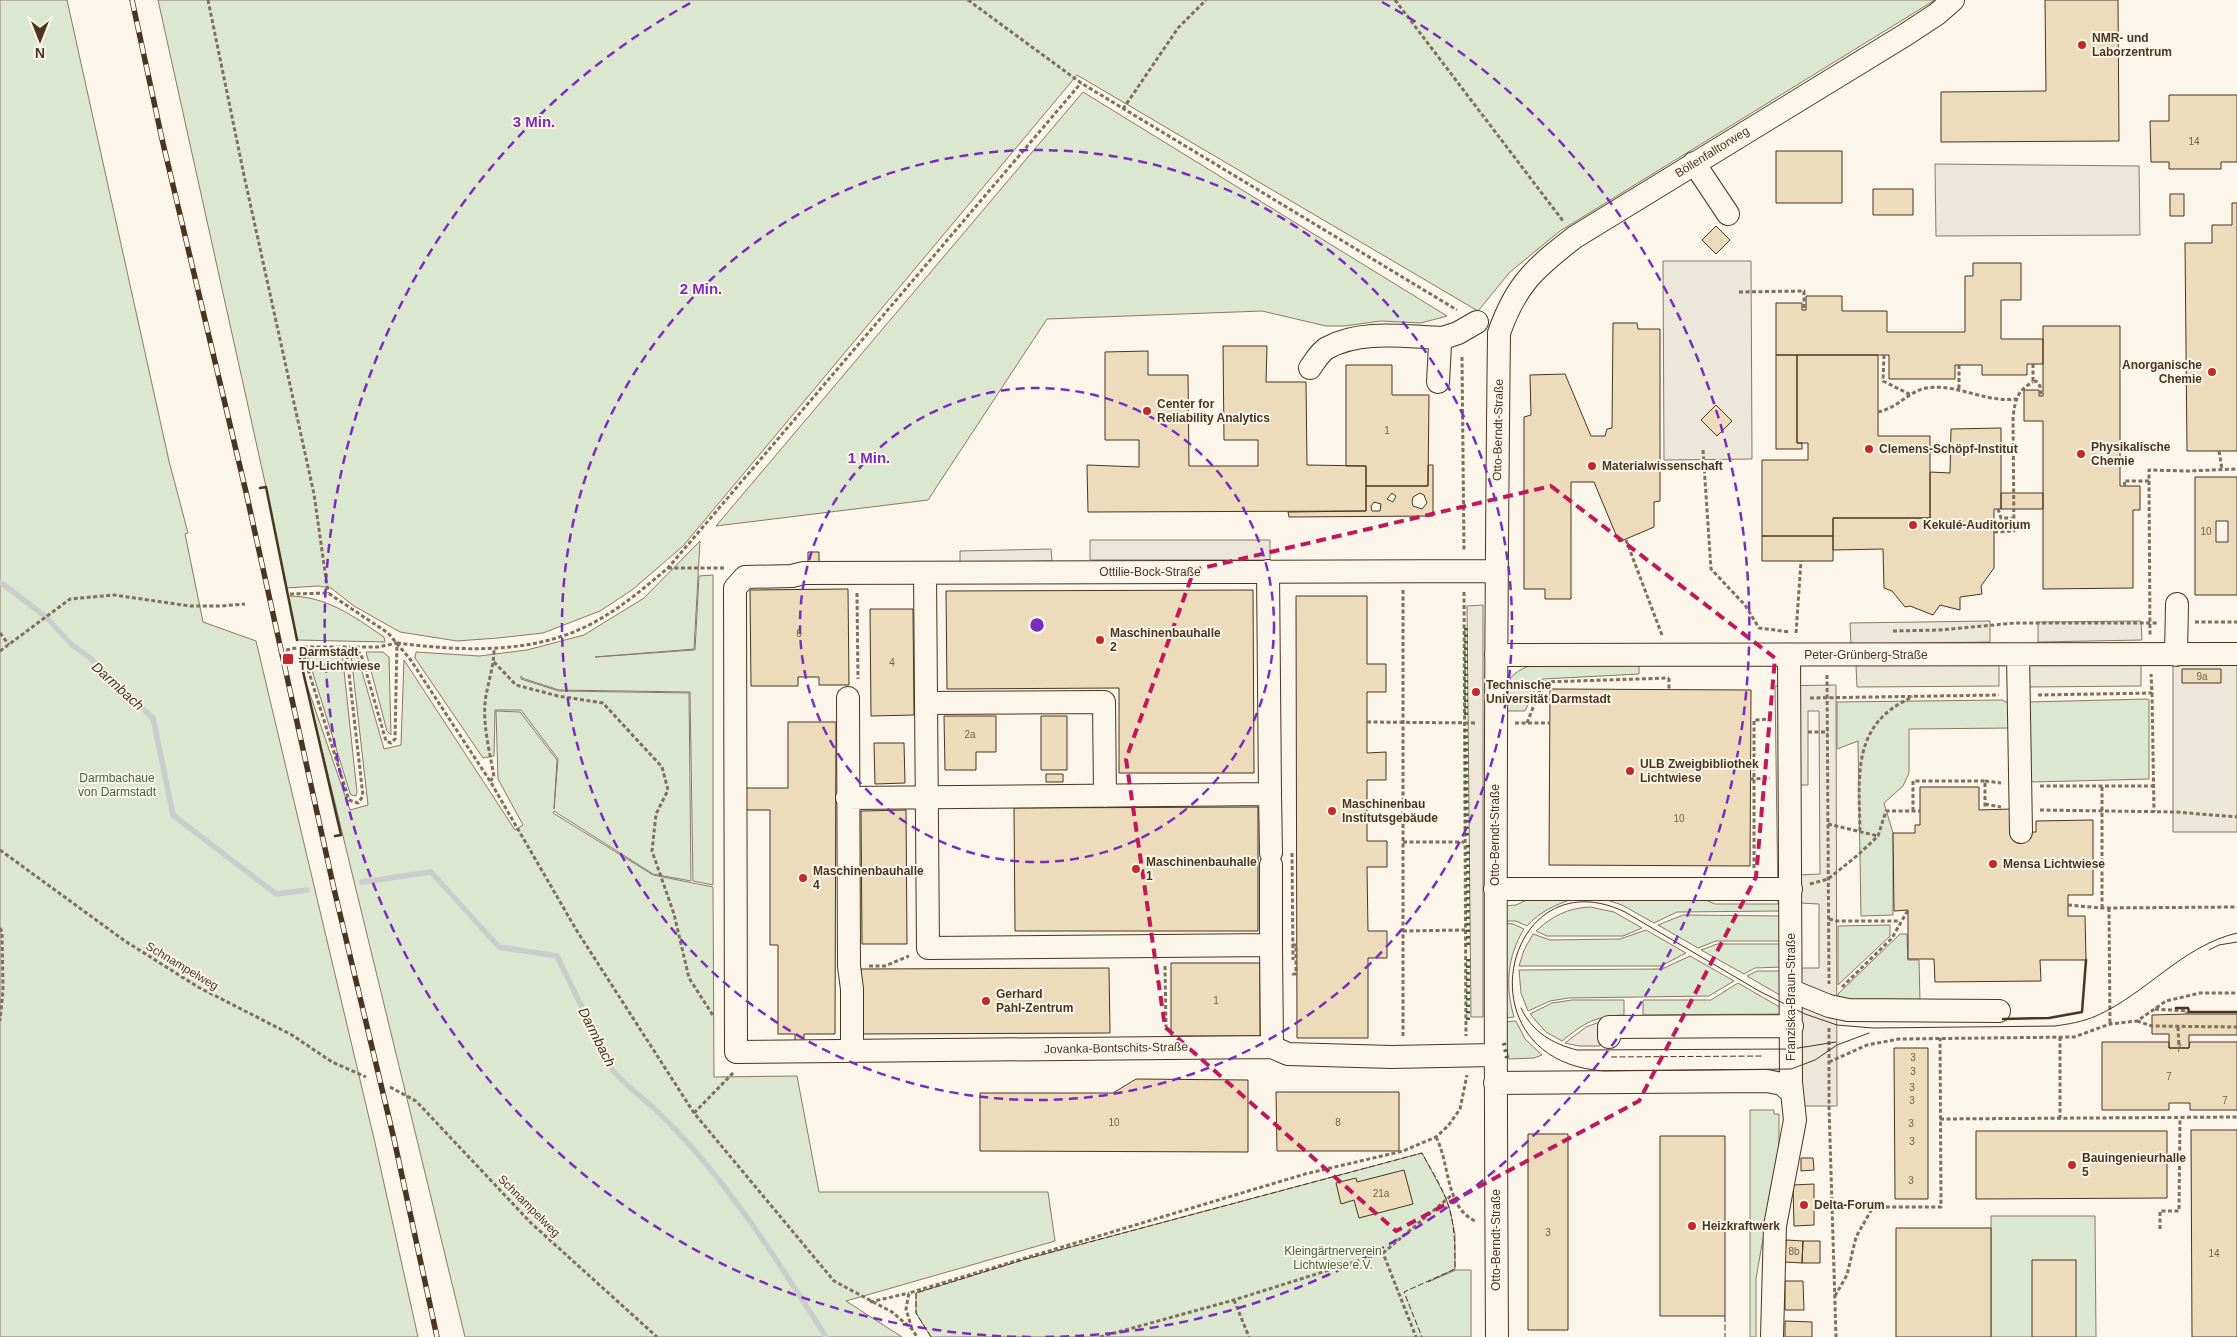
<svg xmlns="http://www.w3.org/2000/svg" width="2237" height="1337" font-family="Arial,sans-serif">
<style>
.green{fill:#dce7d0;stroke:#887966}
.parking{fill:#ede7d9;stroke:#887966;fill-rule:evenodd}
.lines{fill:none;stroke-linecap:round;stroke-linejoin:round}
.stream{stroke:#c9cecd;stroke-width:5.5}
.building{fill:#ecdcbc;stroke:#4a3520;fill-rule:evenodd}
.minor-casing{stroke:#4a3520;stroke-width:24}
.path{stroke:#7f6f5c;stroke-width:3;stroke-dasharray:4 2.5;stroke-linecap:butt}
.minor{stroke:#fbf6e9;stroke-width:22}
.tram{stroke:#4a3520;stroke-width:1}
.rail-casing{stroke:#4a3520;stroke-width:5.5}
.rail{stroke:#fbf6e9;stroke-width:4;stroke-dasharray:11;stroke-linecap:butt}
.path-bridge{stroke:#7f6f5c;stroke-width:3;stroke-dasharray:4 2.5;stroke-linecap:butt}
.hedge{stroke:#436837;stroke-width:4;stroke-dasharray:2.5 4;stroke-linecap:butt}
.fence{stroke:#4a3520;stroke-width:1;stroke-dasharray:6 2.5;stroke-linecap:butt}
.wall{stroke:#4a3520;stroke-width:2.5}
.marked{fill:none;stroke:#c2185b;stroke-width:4;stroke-dasharray:10 6;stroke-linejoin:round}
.ring{fill:none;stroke:#7b2cbf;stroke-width:2.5;stroke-dasharray:9 6}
.poi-dot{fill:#c62828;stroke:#fbf6e9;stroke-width:2}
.labels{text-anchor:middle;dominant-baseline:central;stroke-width:4;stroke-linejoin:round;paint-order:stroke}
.number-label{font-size:10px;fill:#725f47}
.poi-label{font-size:12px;font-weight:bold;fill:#4a3520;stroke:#fbf6e9;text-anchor:start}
.street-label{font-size:12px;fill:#4a3520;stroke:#fbf6e9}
.park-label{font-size:12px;fill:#436837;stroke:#fbf6e9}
.water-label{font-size:14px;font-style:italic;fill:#4a3520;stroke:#fbf6e9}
.centre{fill:#7b2cbf;stroke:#fbf6e9;stroke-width:2.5}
.ring-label{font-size:15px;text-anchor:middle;font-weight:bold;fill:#7b2cbf;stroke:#fbf6e9;stroke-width:4;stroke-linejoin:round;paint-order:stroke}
</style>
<rect width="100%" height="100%" fill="#fbf6e9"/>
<path class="green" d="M0 0H67L169 461 188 533 185 534 203 622 256 641 375 1143 418 1337H0Z
M158 0H1935L1560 231 1510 272 1478 311 1077 75 683 546 632 590 600 611 543 633 498 638 457 641 400 632 354 606 331 588 318 586 286 588 266 487Z
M1083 92 1447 316 1421 323 1381 321 1344 326H1326L1262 311 1047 319 928 500 716 526Z
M700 541 694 649 595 657 695 650 699 576 713 575V885L693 881 690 692 559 690 522 678 521 676V679L559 691 689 693 691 881 653 874 554 811 553 813 653 875 713 887 714 1077 797 1076 819 1192H1048L1055 1241 846 1301 902 1337H465L305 680 350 810 368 805 351 655 357 654 384 749 401 745 404 660 515 830 523 825 498 779 496 711 520 712 557 760 554 809 558 759 521 710H495L494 756 483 758 415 658 416 652 479 656 527 650 584 635 644 598Z
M288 596C327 596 353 616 384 637L385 642 297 640Z
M306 651 342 652 357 792 356 796 351 795 350 793Z
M366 652H383L389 657 391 735 387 731Z
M1639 664V674L1543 679 1539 681 1525 711H1506C1506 686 1504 676 1529 666Z
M2147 699 2149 700V779L2033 782 2029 779V702Z
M2002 700 2010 704 2011 728 1909 729V773L1903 786 1884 803 1893 833V915L1861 916 1858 741 1837 749V702Z
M1531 898H1576C1557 904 1540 911 1527 926L1516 921H1504V906L1516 905Z
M1701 898 1715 904H1782V911L1677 912 1654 923 1622 905 1607 900Z
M1590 907 1614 912 1642 928 1623 936H1547L1536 931C1552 916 1568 908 1590 907Z
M1683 915 1782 916V941H1716L1698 948 1658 925Z
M1504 923 1513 924 1524 929C1507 957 1505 986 1514 1017L1505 1018Z
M1890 925V936L1838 985V926Z
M1646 930 1686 953 1661 966H1519L1524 950 1533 934 1550 940 1620 939Z
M1900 934H1907L1908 960H1919L1920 1002 1838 999V994Z
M1717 944H1782V967L1755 968 1744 974 1701 950Z
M1690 956 1734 981 1709 996 1568 998 1550 1001 1528 1011 1521 993 1519 970 1662 969Z
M1757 971H1782L1783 997 1747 976Z
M1738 983 1783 1009V1014L1643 1015V1000H1711Z
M1572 1000H1624V1015C1595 1016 1584 1023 1562 1041L1546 1032 1530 1014 1552 1003Z
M1516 1021 1525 1039 1542 1055 1534 1058 1509 1059 1506 1045 1505 1022Z
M1750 1110H1774V1114H1779V1150L1756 1278V1337H1750Z
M1422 1153 1446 1198 1450 1210 1455 1234V1269L1428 1282 1456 1270H1471V1337H931L916 1313V1293L1026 1259Z
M1991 1216H2095L2096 1337H1991Z"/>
<path class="parking" d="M1935 164 2139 166 2140 235 1936 236Z
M1663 261H1751L1752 459 1664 460Z
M1090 540H1270V560H1090Z
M1051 549 1052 561 960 563V551Z
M1483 605V1017H1471L1467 606Z
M1990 621V642L1851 644 1850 623Z
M2141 621 2142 640 2038 642V622Z
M2173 662H2237V832H2173Z
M2141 663V686L2025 687 2024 665Z
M1999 664V686L1857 687 1856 665Z
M1836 685 1837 1106H1805L1783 1036 1600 1037V1046H1579L1565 1043 1586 1027 1605 1020 1783 1018 1781 904H1778L1775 686ZM1808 711H1819L1820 874 1799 875V785H1808ZM1799 903 1819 904V968H1799Z"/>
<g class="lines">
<path class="stream" d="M0 582 46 617 72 645 90 658 153 718 173 815 276 894 307 890
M362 882 431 872 499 947 557 956 613 1071C630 1090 652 1104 669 1123 731 1186 779 1263 826 1337"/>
</g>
<path class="building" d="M2045 0H2118L2119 141 1941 142V92L2046 91Z
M2169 95H2237V162H2221V169H2169V162H2151L2150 121H2169Z
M1776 151H1842V203H1776Z
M1873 189H1913V215H1873Z
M2170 194H2184V216H2170Z
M2232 203H2237V451H2187L2185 243H2212V225H2232Z
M1716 226 1730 240 1716 254 1702 240Z
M1973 263H2021V300H2001V339H2043V364H2027V375H1982V365H1955V379H1889V355H1776V303H1802V310H1806V296H1842V311H1887V332H1965V276H1973Z
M1613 323H1637L1638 329H1660V501L1654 502V527L1619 542 1594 482H1571V599H1545V589H1524V417L1531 415 1530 375 1565 374 1591 436H1605L1607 429 1612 428Z
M2043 326H2120V486H2140V510H2133V588L2043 589V421H2024V390H2039V396H2043Z
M1223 346H1267L1266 382H1306L1307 465 1366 466V511L1088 512 1087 465 1139 467V440H1105V352L1148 351V375H1188L1189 466H1258V440H1224Z
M1776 355H1797V443H1802V449H1776Z
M1797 355H1878V436H1930V518H1833V536H1762V460H1808V443H1797Z
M1346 365H1392V395H1429L1428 486H1366V466H1346Z
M1716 405 1732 421 1717 436 1701 420Z
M2001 428V509H1994V568L1981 586 1982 594 1960 597V610L1940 605 1933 615 1910 606 1905 607 1892 591 1884 588 1883 549 1833 550V518H1930V472L1950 473 1951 429Z
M1428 465H1433V516L1289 517 1288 512 1366 511V486H1428ZM1392 493 1396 496 1393 502 1387 499ZM1420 493 1424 495 1427 503 1422 509 1413 506 1412 502 1413 497ZM1374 502 1381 504 1380 511H1372L1371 506Z
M2195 477H2237V595H2195ZM2216 521H2228V542H2216Z
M2001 493H2043V509H2001Z
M1762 536H1833V561H1762Z
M808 552H819V564H808Z
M848 589 849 685H819V677H798V686H751L750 590Z
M1253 590 1254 773H1119V688L947 689 946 591Z
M1296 596H1367V664H1386V692H1367V753L1386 752V780H1367V841H1387V867H1367L1368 931H1387V958H1368V1038H1297Z
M870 609H913L914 715 871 716Z
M2182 669H2221V683H2182Z
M1550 689 1751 690 1750 866 1549 865Z
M944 716H996V752H976V770H945Z
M1041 716H1067V770H1041Z
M788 722H836L835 1034H804V1043H795V1034H778V945H770V810H746V788H788Z
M874 743H904L905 783 875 784Z
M1046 774H1063V782H1046Z
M1920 787H1979V810L2012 809V833L2036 832V821L2093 820V895H2068V916H2085L2086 960H2040L2041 981 1935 982 1934 959H1908V910L1894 911 1893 833H1915V825H1920Z
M1258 807V931H1015L1014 808Z
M906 810 907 944H862L861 811Z
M1171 963H1260V1036H1171Z
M1109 968 1110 1033 862 1034 861 969Z
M2187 1014H2237V1035H2189V1048H2169V1034H2152V1015Z
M2102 1042H2169V1048H2189L2190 1042H2237V1110H2190V1103H2169V1110H2102Z
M1894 1048H1928V1199H1895Z
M1136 1079 1248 1080V1152L980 1151V1093H1113Z
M1276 1092H1399V1151H1277Z
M2191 1130H2237V1337H2192Z
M1976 1131H2167V1198L1976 1199Z
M1528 1134H1568V1330H1528Z
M1660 1136H1725V1316H1660Z
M1801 1158H1813L1814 1170 1801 1171Z
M1404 1170 1413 1204 1359 1218 1354 1200 1341 1204 1336 1183 1356 1178 1357 1182Z
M1814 1184V1225L1794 1226 1793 1185Z
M1896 1228H1991V1337H1896Z
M1786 1240 1803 1241 1802 1263 1785 1262Z
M1803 1241H1820V1263H1802Z
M2032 1260H2076V1337H2032Z
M1785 1281H1803L1804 1310H1785Z
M1785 1321 1812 1322V1337H1785Z"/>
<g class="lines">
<g class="minor-casing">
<path id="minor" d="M1694 163 1728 214
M1310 368C1315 361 1320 352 1327 348 1361 329 1406 337 1443 338
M1438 382 1440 345 1443 338 1458 333 1477 322
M925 573 928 948 1271 945 1272 1047
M1496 655 2237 654
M2018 655 2021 832
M2176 655 2177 604
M848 698 849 966 852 989V1051
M926 703 1104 702 1105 796
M1270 794 1271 853
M847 798 1270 794 1268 571
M1271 865V945
M1495 889H1791
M1792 991 1829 1006 1848 1010 1999 1011
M1609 1037V1027L1792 1026
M1494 1055 1391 1057 1288 1054 1272 1047 736 1052 735 588 745 577 792 576 804 573 1496 571
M1495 1083 1767 1081 1782 1084 1792 1093
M1497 1337C1495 1002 1495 668 1499 333 1516 284 1535 268 1575 237L1905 35 1937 14 1953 0
M1772 1337 1775 1226 1795 1120 1791 1082 1789 655"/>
</g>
<path class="path" d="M208 0 245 180 314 494 328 593
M968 0 1081 83 1457 310
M1395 0 1563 221
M1123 109 1178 28 1206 0
M1739 292 1804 291V310
M1884 355 1883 381 1911 395
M1462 357 1464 551
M2033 364V382
M1959 365V391
M2034 382 2036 381 2040 386 2041 396
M1878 412C1898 408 1909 391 1926 388 1956 383 1986 403 2016 399
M1703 450 1711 569 1745 605 1759 628 1790 632
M2219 451 2222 469
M2149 481 2150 635
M2125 486 2124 481H2149V470L2188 471 2237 469
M1994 531 2011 522V518H2001L1998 509
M1994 532 2014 531 2013 416C2016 398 2017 391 2033 382
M1626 540 1662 635
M668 568H724
M1403 590V1036
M1464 592 1466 1036
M857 593 858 679
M290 594 328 593 388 633 410 659 490 781 577 931 694 1113 834 1281 892 1312 912 1329 917 1337
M2195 622H2237
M1893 631 1940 630 2015 623H2157
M0 633 9 645
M1796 633 1801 561
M397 643C461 651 532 655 591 624 620 609 644 588 668 568L1081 83
M286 650 301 647 349 800 358 803 363 796 347 656 353 647 361 654 386 741 391 743 395 739 397 643 378 647H301
M0 651 70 599 114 595 190 606H221L245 604
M494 662 516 685 558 696 603 703 662 767 668 790 656 814 652 851 674 914 689 978 714 1017
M1827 675 1829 984
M1669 678V690
M2152 693 2154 812
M2038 695 2152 693 2151 674
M1810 698 1999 695
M1367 722 1476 723
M1515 723H1550
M1527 723 1543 682 1669 678
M1808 732H1828
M1750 779 1770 778
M490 781 494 777C490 753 483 727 485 703 487 684 494 668 494 649
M1985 781 2001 783
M2040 786H2154
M1985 804 2001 807
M2040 810 2176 812 2237 817
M1913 811V781H1985V810
M1828 824 1878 836
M1860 831C1859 776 1851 723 1913 697
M1403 842H1464
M0 850 125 941 198 987 292 1035 332 1062 366 1077
M1754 868V720L1769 719
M1810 884 1828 879 1858 855 1878 836 1886 811H1920
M2068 905 2102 908 2237 907
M2102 908V787
M2109 908 2110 1024
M1829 919 1837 921H1900
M0 928 2 932 3 990 0 1021
M1403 931 1465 930
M1292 945H1296V974H1293V972
M869 966H885L909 956
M1165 966 1166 1027
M1842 987 1892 938 1908 910
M2155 1009 2187 1011V1014
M2137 1021 2152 1026 2237 1027
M2178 1027 2179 1048
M1829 1028V1106L1836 1337
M2060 1037V1118
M1829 1062 1867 1045 1899 1039 2074 1037 2110 1024 2137 1021 2166 1001 2200 993H2237
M390 1087 416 1101 531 1223 657 1337
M694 1113 734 1072
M1940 1119 2237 1117
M1436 1137C1448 1160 1446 1193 1463 1212 1466 1216 1472 1219 1476 1222
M2160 1229V1211H2179L2180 1118
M1383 1253 1453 1194
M1835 1296 1847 1275 1856 1237 1873 1207H1941L1940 1038
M1234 1300 1249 1337
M870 1302 909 1293
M912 1329 906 1309 909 1293 1305 1174 1403 1151 1436 1137 1448 1126 1460 1109 1467 1075
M1100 1337 1234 1300 1383 1253 1416 1337"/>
<use href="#minor" class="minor"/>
<path class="tram" d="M2209 950 2219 945 2237 942
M1521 1008C1532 1032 1553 1044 1577 1050L1792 1049 1836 1042
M1869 1033 1837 1045 1815 1060 1791 1069 1604 1071C1456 1061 1505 854 1625 912L1759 991 1805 1014 1837 1025 1873 1028 2055 1026C2069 1024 2082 1022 2096 1016 2146 994 2182 946 2237 933"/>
<g class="rail-casing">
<path id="rail" d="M132 0 162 139 246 492 334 889 394 1139 437 1337"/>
</g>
<use href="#rail" class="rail"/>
<path class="path-bridge" d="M1292 853 1293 960"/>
<path class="hedge" d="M1466 628V716
M1466 729 1467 836
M1468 845V949
M1468 959V1020
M1504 1043 1507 1058"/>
<path class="fence" d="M1611 1057 1764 1056
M1725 1316V1337
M931 1337 916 1313V1293L1026 1259 1422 1153C1430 1168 1440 1183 1446 1199 1455 1221 1455 1245 1455 1269L1404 1292 1422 1337"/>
<path class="wall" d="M260 488 266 487 297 640
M299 654 341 835 335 836
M2176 1008H2188L2189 1012H2237
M2003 1019 2049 1018 2082 1012 2086 960"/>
</g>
<path class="marked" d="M1551 486 1775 658 1756 877 1639 1101 1396 1231 1165 1027 1126 759 1194 570Z"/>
<g class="ring">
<circle cx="1037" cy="625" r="237"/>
<circle cx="1037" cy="625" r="475"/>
<path d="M1031 1337A712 712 0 0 1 692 2M1382 2A712 712 0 0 1 1043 1337"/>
</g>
<g class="poi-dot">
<circle cx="2082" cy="45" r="5"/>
<circle cx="2212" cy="372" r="5"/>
<circle cx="1147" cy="411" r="5"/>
<circle cx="1869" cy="449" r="5"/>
<circle cx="2081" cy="454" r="5"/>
<circle cx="1592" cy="466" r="5"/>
<circle cx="1913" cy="525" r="5"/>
<circle cx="1100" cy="640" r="5"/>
<rect x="282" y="653" width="12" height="12" rx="2.5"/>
<circle cx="1476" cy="692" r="5"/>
<circle cx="1630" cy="771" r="5"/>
<circle cx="1332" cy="811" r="5"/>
<circle cx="1993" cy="864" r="5"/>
<circle cx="1136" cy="869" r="5"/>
<circle cx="803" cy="878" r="5"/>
<circle cx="986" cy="1001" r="5"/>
<circle cx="2072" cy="1165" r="5"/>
<circle cx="1804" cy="1205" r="5"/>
<circle cx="1692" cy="1226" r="5"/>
</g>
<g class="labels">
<g class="number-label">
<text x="2194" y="141">14</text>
<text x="1387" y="430">1</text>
<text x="2206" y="531">10</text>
<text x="799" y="633">6</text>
<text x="892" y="662">4</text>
<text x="2202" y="676">9a</text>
<text x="970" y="734">2a</text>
<text x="1679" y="818">10</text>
<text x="1216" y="1000">1</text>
<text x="2179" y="1048">7</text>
<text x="1913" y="1057">3</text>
<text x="1913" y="1071">3</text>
<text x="2169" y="1076">7</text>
<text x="1912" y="1087">3</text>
<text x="1912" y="1100">3</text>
<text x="2225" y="1100">7</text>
<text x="1114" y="1122">10</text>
<text x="1338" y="1122">8</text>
<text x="1911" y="1123">3</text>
<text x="1912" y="1141">3</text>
<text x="1911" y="1180">3</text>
<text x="1381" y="1193">21a</text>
<text x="1548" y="1232">3</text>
<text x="1794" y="1251">8b</text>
<text x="2214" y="1253">14</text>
</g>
<g class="poi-label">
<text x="2092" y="38">NMR- und<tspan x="2092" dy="14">Laborzentrum</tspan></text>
<text x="2202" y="365" text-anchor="end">Anorganische<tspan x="2202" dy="14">Chemie</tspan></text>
<text x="1157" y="404">Center for<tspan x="1157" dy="14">Reliability Analytics</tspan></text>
<text x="2091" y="447">Physikalische<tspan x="2091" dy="14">Chemie</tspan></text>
<text x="1879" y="449">Clemens-Schöpf-Institut</text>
<text x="1602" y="466">Materialwissenschaft</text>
<text x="1923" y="525">Kekulé-Auditorium</text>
<text x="1110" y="633">Maschinenbauhalle<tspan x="1110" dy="14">2</tspan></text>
<text x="299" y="652">Darmstadt<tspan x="299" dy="14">TU-Lichtwiese</tspan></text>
<text x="1486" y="685">Technische<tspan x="1486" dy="14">Universität Darmstadt</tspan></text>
<text x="1640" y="764">ULB Zweigbibliothek<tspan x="1640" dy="14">Lichtwiese</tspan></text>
<text x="1342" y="804">Maschinenbau<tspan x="1342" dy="14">Institutsgebäude</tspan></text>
<text x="1146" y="862">Maschinenbauhalle<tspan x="1146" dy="14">1</tspan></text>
<text x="2003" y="864">Mensa Lichtwiese</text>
<text x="813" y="871">Maschinenbauhalle<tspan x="813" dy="14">4</tspan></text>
<text x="996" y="994">Gerhard<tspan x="996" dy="14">Pahl-Zentrum</tspan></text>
<text x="2082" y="1158">Bauingenieurhalle<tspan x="2082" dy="14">5</tspan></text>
<text x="1814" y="1205">Delta-Forum</text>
<text x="1702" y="1226">Heizkraftwerk</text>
</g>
<g class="street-label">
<text transform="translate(1712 152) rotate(-32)">Böllenfalltorweg</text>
<text transform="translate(1498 430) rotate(-89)">Otto-Berndt-Straße</text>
<text x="1150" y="572">Ottilie-Bock-Straße</text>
<text x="1866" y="655">Peter-Grünberg-Straße</text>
<text transform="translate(1495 835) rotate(-90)">Otto-Berndt-Straße</text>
<text transform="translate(182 966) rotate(31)">Schnampelweg</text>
<text transform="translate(1791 997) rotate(-90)">Franziska-Braun-Straße</text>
<text transform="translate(1116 1048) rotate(-1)">Jovanka-Bontschits-Straße</text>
<text transform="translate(529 1206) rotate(45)">Schnampelweg</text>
<text transform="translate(1496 1240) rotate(-90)">Otto-Berndt-Straße</text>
</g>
<g class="park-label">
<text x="117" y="778">Darmbachaue<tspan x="117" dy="14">von Darmstadt</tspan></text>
<text x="1333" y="1251">Kleingärtnerverein<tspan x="1333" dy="14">Lichtwiese e.V.</tspan></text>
</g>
<g class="water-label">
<text transform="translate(118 686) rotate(42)">Darmbach</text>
<text transform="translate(597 1037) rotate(63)">Darmbach</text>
</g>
</g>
<circle cx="1037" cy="625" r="8" class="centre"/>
<g class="ring-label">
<text x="534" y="127">3 Min.</text>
<text x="701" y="294">2 Min.</text>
<text x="869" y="463">1 Min.</text>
</g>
<g transform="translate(40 40) rotate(180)" stroke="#fbf6e9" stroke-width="4" paint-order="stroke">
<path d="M0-4L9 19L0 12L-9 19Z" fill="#4a3520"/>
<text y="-8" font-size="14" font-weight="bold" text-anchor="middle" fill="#4a3520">N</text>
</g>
</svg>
